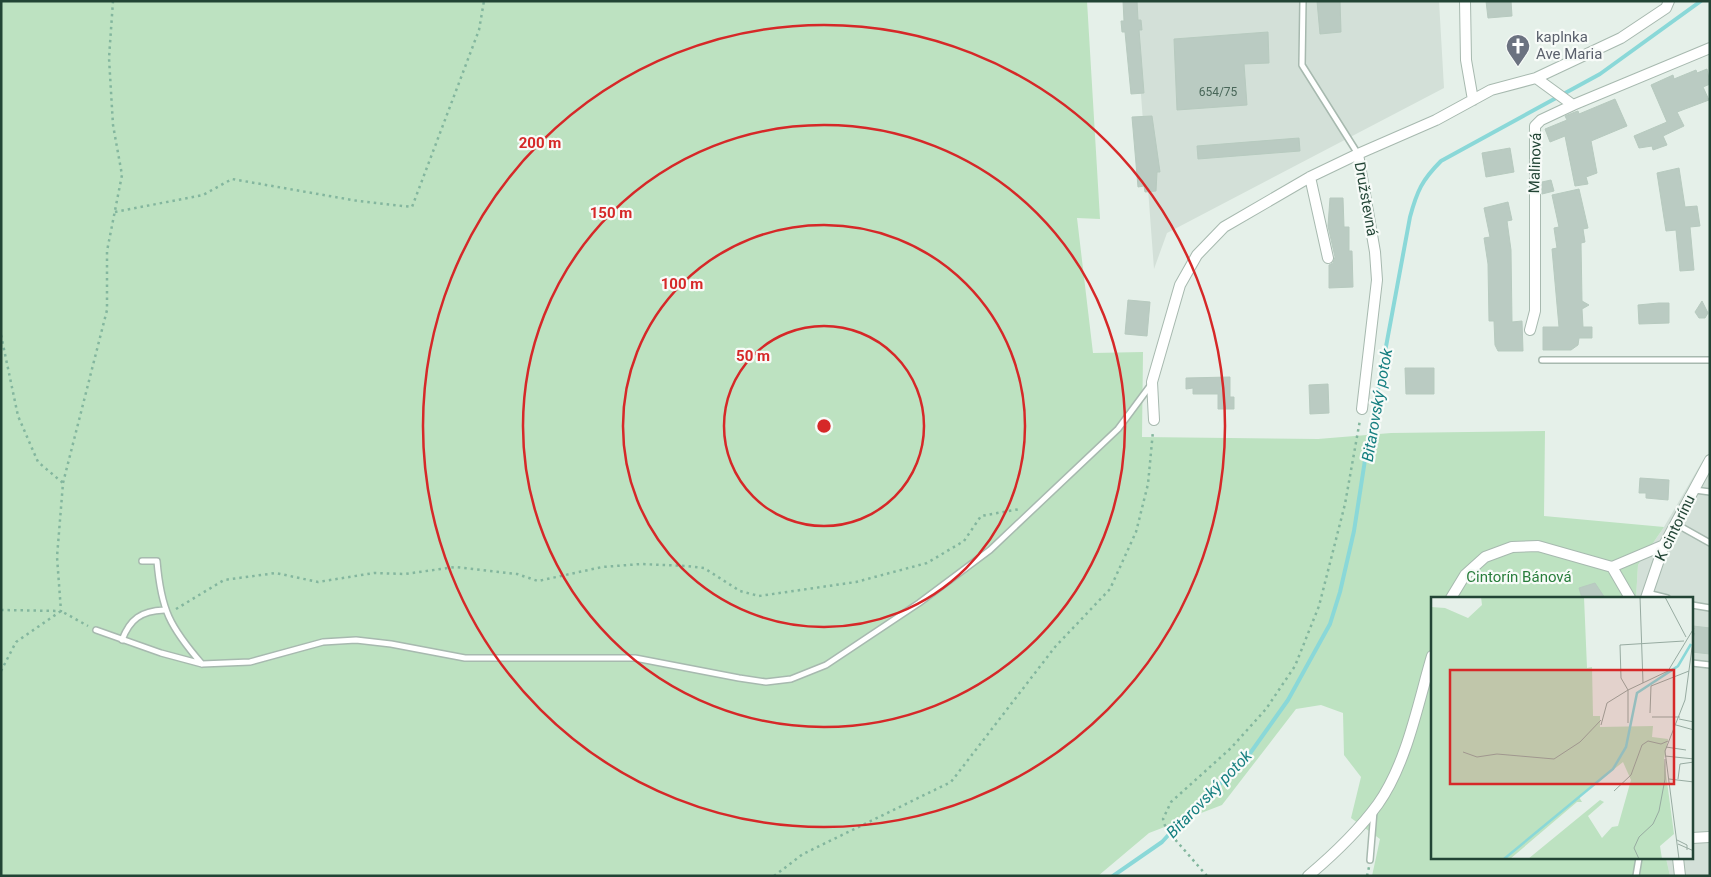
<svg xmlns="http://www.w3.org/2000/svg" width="1711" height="877" font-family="Roboto,sans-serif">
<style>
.built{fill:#d3e0d8}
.green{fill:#bde2c1}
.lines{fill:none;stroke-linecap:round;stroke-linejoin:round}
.stream{stroke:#8ad8d8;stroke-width:4}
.building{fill:#bacbc2;stroke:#b7cabf}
.lane-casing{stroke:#a7b9af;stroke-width:8}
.street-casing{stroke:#a7b9af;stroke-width:12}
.path{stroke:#83b69e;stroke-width:2.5;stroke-dasharray:2.5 4;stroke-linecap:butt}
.lane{stroke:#fff;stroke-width:5}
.street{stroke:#fff;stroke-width:10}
.ring{fill:none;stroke:#d62828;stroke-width:2.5}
.labels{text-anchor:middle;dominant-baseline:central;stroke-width:4.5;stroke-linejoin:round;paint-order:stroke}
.number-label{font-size:12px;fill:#486658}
.worship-label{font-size:15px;fill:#5b616d;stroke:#f7fbf8;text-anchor:start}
.street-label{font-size:15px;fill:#224435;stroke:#f7fbf8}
.park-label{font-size:15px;fill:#297e3c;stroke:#f7fbf8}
.water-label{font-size:16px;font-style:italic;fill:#167f80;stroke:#f7fbf8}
.inset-river{fill:none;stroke:#8ad8d8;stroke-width:2.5}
.inset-road{fill:none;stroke:#97aba1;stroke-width:1}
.view{fill:#d62828;fill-opacity:0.15;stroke:#d62828;stroke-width:2.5}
.inset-edge{fill:none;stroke:#224435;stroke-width:2.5}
.centre{fill:#d62828;stroke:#f7fbf8;stroke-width:2.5}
.ring-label{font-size:15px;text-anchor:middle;font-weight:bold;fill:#d62828;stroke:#f7fbf8;stroke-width:4.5;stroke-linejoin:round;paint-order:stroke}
</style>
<rect width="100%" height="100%" fill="#e5f0e9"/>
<path class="built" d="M1134 1H1439L1444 88 1167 233 1154 269Z
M1703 460 1710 461V876H1670L1666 858H1692V598H1636L1638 565 1664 527Z"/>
<path class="green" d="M1 1H1087L1100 219 1077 218 1093 353 1143 352 1142 437 1318 439 1391 433 1545 431 1544 516 1664 527 1638 565 1636 598H1432V858H1666L1670 876H1372L1380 839 1351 818 1361 777 1344 755 1343 713 1321 705 1296 709 1222 805 1149 833 1098 876H1Z"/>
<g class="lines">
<path class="stream" d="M1113 876 1162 842 1184 818 1246 759 1288 700 1330 624 1340 592 1354 531 1365 460 1410 217C1417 191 1422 180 1441 161L1600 74 1701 1"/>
</g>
<path class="building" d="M1123 1H1137L1138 20H1141L1142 30H1139L1144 93 1131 94 1125 32H1122L1121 21H1124Z
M1317 1H1340L1341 32 1320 34Z
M1486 1H1511L1512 16 1488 18Z
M1268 32 1269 63 1244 64 1247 105 1177 110 1174 39Z
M1707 69 1710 84 1703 87 1709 100 1677 112 1684 126 1663 136 1667 145 1653 150 1652 146 1639 148 1634 136 1667 122 1651 85 1673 75 1674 79 1696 70 1697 73Z
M1615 99 1627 126 1591 141 1597 173 1586 177 1588 184 1575 186 1565 136 1550 142 1545 129 1567 120 1565 116 1575 112 1578 111 1579 114Z
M1152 116 1160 172H1157L1156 191 1145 192 1144 186 1138 187 1132 117Z
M1299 138 1300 151 1198 159 1197 146Z
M1510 148 1514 172 1486 177 1482 153Z
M1679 168 1685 207 1697 206 1700 226 1690 227 1694 270 1680 271 1676 230 1666 231 1657 173Z
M1551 180 1554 191 1542 194V182Z
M1579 189 1588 228 1583 229 1585 242 1581 243 1582 301 1589 305 1582 309 1583 327H1592V338H1579L1578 345 1571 350H1543V327H1559L1552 249 1557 248 1554 228 1559 227 1552 195Z
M1330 198H1343L1344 227H1349V251H1352L1353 287 1329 288V265L1333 263 1335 257 1328 226Z
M1508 202 1512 220 1507 221 1511 250 1512 322 1522 321 1523 351H1498L1495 345 1494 321H1489L1488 264 1484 238 1490 237 1484 208Z
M1128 300 1150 302 1147 336 1125 334Z
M1702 301 1708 313 1705 318H1699L1695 312Z
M1659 303H1669V323L1639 324 1638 305Z
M1405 368H1434V394H1406Z
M1230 377V397H1234V409H1218V394H1193V388L1186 389V378Z
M1328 384 1329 413 1310 414 1309 385Z
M1640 478 1669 480 1668 500 1646 498V493H1639Z
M1595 583 1605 598H1582L1579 588Z
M1693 626 1710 628V654L1692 652Z"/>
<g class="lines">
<g class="lane-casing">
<path id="lane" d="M1303 1 1302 65 1358 154
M1542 360H1710
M1695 490 1710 492
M1676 524 1710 543
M142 561H157C161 610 170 627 202 664
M1647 593 1667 598
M1692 605 1710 608
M96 630 161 653 202 664 250 662 323 642 356 640 391 644 465 658H635L739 678 766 682 791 679 826 665 919 603 990 550 1118 429 1150 386
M122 640C130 619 141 611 164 610
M1692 663 1710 665
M1370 860 1374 811
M1636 876 1639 858"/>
</g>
<g class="street-casing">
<path id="street" d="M1465 1 1466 60 1473 100
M1536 78 1573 105
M1310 177 1328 258
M1530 330 1535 311V126L1541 120 1573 105 1710 48
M1362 409 1377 280 1375 252 1358 154 1436 120 1491 90 1536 78 1621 38 1666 8 1669 1
M1154 420 1152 382 1180 285 1197 255 1224 227 1310 177 1358 154
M1612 567 1630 598
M1451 598 1465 575 1485 557 1512 547 1538 546 1612 567 1664 545
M1646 598 1664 545 1710 460
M1692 838 1709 837
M1678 858 1680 876
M1308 876C1333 855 1359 830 1378 804 1407 763 1418 703 1432 656"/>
</g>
<path class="path" d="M115 212 203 195 232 179 358 201 412 207 479 30 484 1
M1 335 18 416 38 462 63 483
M176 609 224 580 276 573 318 582 374 573 405 574 455 567 517 574 538 581 602 567 641 564 687 566 704 568 740 591 759 596 856 582 927 563 964 541 981 516 1020 509
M1 610 61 611 57 557 63 483 107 310V251L122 175 113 125 109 58 113 1
M1 671 16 642 61 611 88 626
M774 876 803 854 951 782 1055 647 1110 589 1136 532 1148 484 1153 431
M1207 876 1166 829 1163 819 1171 802 1231 748 1266 709 1295 666 1319 606 1345 504 1360 420
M1367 876 1369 867"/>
<use href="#lane" class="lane"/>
<use href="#street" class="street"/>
</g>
<g class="ring">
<circle cx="824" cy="426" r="100"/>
<circle cx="824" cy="426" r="201"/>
<circle cx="824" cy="426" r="301"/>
<circle cx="824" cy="426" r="401"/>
</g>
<defs>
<g id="church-pin" transform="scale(1.25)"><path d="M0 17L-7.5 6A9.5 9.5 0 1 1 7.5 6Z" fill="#6b7280" stroke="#f7fbf8"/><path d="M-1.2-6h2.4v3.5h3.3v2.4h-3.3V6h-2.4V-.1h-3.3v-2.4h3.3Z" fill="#fff"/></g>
</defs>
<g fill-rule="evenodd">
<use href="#church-pin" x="1518" y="46"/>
</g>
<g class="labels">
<g class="number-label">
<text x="1218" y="92">654/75</text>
</g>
<g class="worship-label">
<text x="1536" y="37">kaplnka<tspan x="1536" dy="17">Ave Maria</tspan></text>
</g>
<g class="street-label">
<text transform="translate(1535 163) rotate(-88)">Malinová</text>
<text transform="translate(1366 199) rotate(80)">Družstevná</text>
<text transform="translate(1675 528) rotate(-64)">K cintorínu</text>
</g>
<g class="park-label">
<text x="1519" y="577">Cintorín Bánová</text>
</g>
<g class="water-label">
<text transform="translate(1377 405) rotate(-80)">Bitarovský potok</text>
<text transform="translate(1209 794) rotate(-46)">Bitarovský potok</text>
</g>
</g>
<g transform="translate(1431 597)">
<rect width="262" height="262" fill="#e5f0e9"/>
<path d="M50 0H153L156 71 161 70 162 119H169V130L222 129 221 140 237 142 233 162 243 237 229 249 231 262H97L169 203 173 205 157 219 171 241 181 230 187 229 200 183 192 165 148 200 151 205H146L79 262H0V10L14 11 37 21 51 8Z" fill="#bde2c1"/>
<path class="inset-river" d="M73 262 182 172 195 150 206 96 247 69 260 47"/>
<path class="inset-road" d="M209 0 212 86M234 0 255 40M219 116 220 89 258 74M221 120H249M248 122 263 125M197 126V93L237 74 263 31M170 128 176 106 197 93 190 81 189 48 253 44M245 128 263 133M235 150 255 153M32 155 46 160 66 157 123 162 149 145 170 123M234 159 263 162M238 182 263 185M247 182 249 167 263 165M183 194 200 178 211 148 217 144 230 147 237 144M246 243 256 248V253M247 247 263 254M208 262 203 251 208 240 222 227 228 214 234 182V162M248 262 234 154 254 103 263 36"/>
<path class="view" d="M19 73H243V187H19Z"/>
<rect width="262" height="262" class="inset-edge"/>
</g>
<circle cx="824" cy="426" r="8" class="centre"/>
<g class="ring-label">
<text x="540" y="148">200 m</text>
<text x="611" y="218">150 m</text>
<text x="682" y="289">100 m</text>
<text x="753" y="361">50 m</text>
</g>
<rect width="1711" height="877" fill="none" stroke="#224435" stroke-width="5"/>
</svg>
